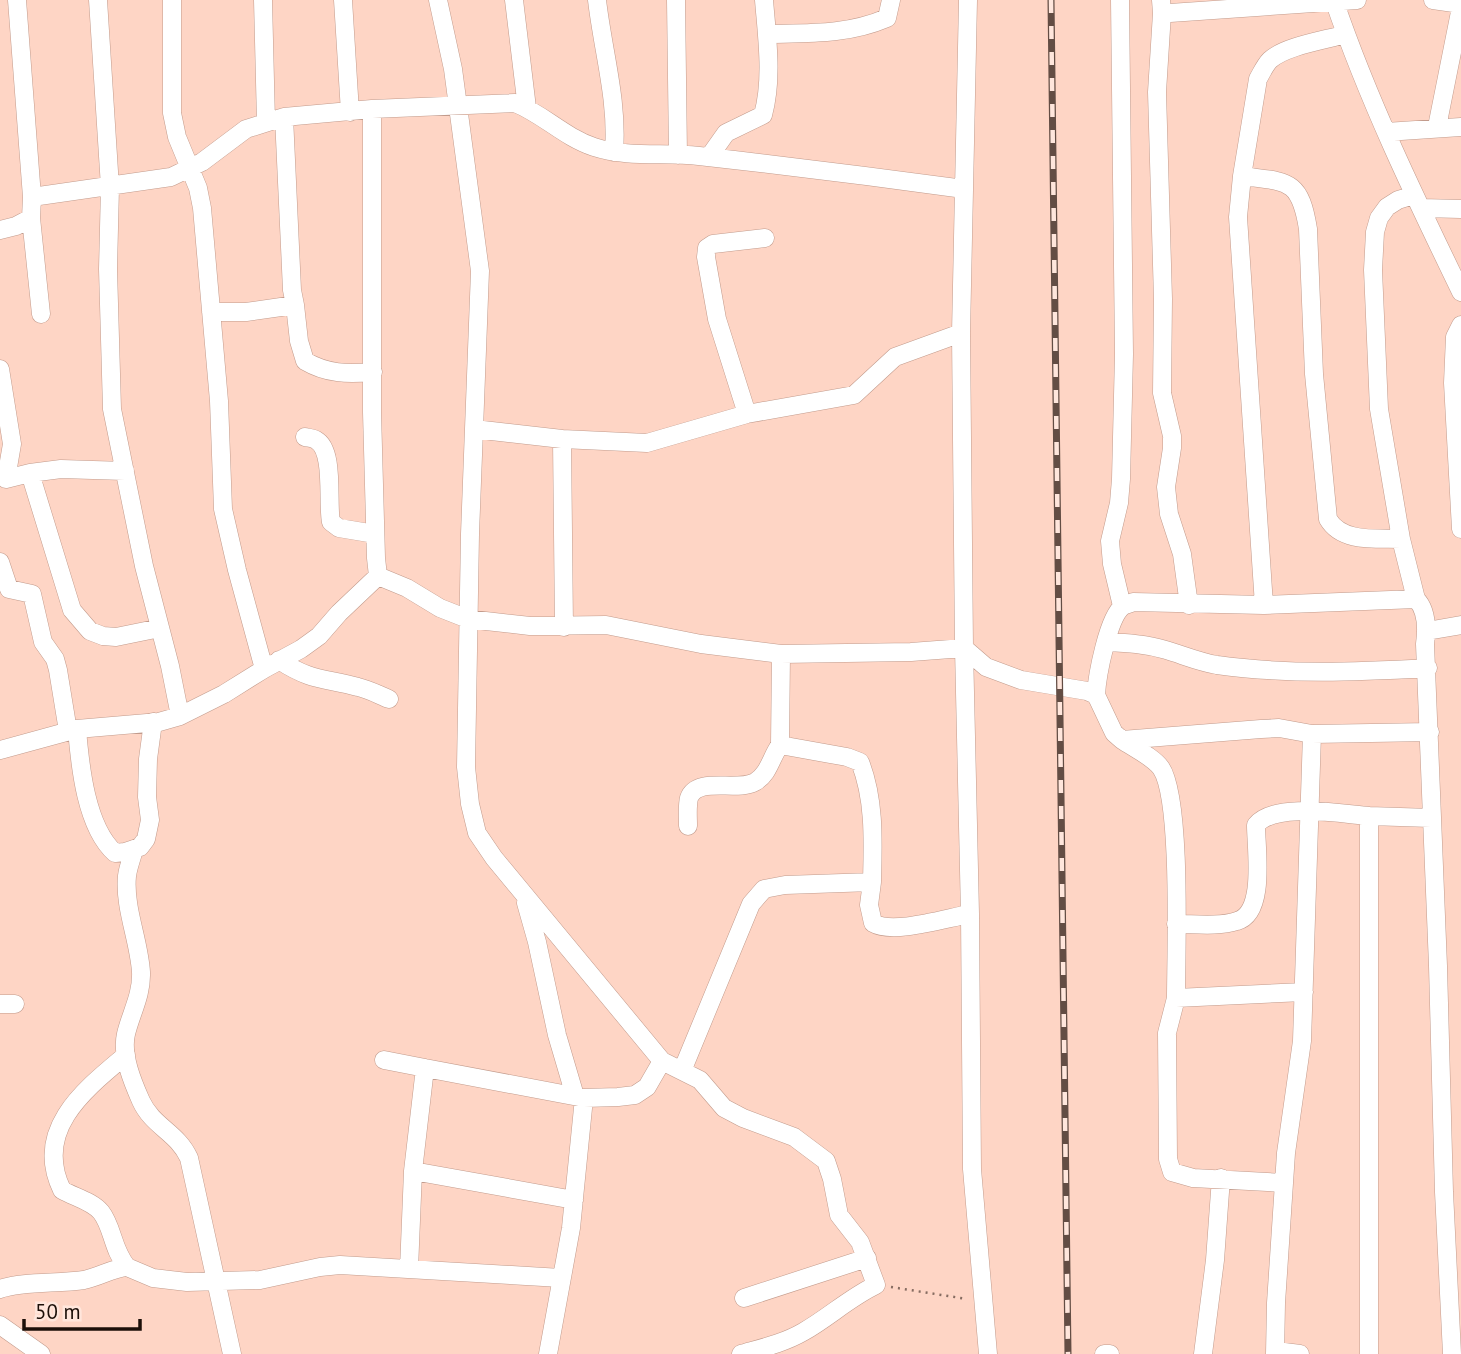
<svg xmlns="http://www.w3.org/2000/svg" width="1461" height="1354" font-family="'PT Sans',sans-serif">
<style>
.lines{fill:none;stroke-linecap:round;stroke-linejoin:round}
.minor-casing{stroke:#c29b8c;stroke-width:19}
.path{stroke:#866c61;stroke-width:2.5;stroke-dasharray:2 5;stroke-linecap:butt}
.minor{stroke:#fff;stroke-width:18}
.rail-casing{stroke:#634d44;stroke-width:7}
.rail{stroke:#ffe6dc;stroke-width:4.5;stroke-dasharray:13;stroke-linecap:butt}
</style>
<rect width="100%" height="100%" fill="#fed5c5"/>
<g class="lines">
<g class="minor-casing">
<path id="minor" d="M17 0 32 197 31 218 41 314
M172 0V113L177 137 198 188 202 208 219 401 223 509 237 570 264 669
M263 0 266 122
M343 0 350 112
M514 0 527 108
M597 0C603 52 618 100 614 152
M676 0 678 155
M968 0 961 333 964 648 970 914 972 1169 988 1354
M1120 0 1124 354 1121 479 1119 503 1110 541 1112 564 1122 606
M1161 0 1162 13H1170L1357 0
M1334 0C1368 100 1415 197 1461 292
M1433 0 1461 4
M1162 13 1157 92 1163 299 1162 393 1172 436V448L1166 487 1169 514 1182 554 1189 605
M767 34C810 33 847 35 887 18L891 0
M372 109V412L376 558 378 576 407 588 440 608 468 619 530 626 606 625 701 644 781 654
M1437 127 1461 7
M1386 132 1461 127
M709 157 726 133 763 115C773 79 767 37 764 0
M1242 176C1287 182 1300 178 1308 229L1314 374 1328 519C1342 543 1376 538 1401 539
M1414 195 1398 200 1387 207 1379 218 1375 232 1373 270 1379 409 1401 539 1416 599
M32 197 171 177 202 162 246 129 284 117 372 109 515 103C543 114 564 137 594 147 628 158 664 152 699 156 788 166 876 177 964 189
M1421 208 1461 209
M0 230 16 226 31 218
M295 305 299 341 305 361C327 374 347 374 373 372
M211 312H246L295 305 292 290 284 117
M1461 325 1455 337 1453 383 1461 529
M0 369 12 444 6 479 30 473 72 610 90 631 103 636 116 637 160 628
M747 414 717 319 706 257 707 248 713 244 765 238
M474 429 562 439 564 627
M305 437C309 438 313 438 316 440 335 450 327 503 331 522L339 528 375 534
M562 439 647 443 747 414 854 395 895 357 961 333
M30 473 61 469 125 471
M0 562 9 589 32 594 43 642 55 659 58 670 68 731
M1264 605 1238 217 1242 176 1258 79C1262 72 1265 65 1270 60 1285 46 1326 40 1346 34
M1427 631 1461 625
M1107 642C1127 643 1146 644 1166 650 1183 655 1199 662 1217 665 1288 675 1357 672 1428 668
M279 660C310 681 325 678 358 687 368 689 379 695 389 699
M1096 695C1097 676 1108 617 1123 606 1126 604 1130 604 1133 602L1264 605 1416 599C1427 610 1427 629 1425 644L1438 966 1444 1192 1452 1354
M180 716 224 694 264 669 301 649 319 636 339 613 378 576
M77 729C80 766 86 827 115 853L125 852 140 847 146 839 150 820 147 797 148 759 153 722
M1312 734 1430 732
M1122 740C1134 748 1153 757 1161 768 1182 799 1176 955 1176 998L1304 992
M0 750 77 729 159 722 180 716 170 666 144 566 112 409 108 269 110 187 98 0
M1369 816 1431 818
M688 826C688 817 687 806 689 798 697 776 737 792 755 782 769 774 771 757 780 745
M134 849C132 858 128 867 127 876 124 908 139 940 141 972 142 995 131 1013 126 1034 121 1055 133 1083 141 1101 153 1127 177 1132 189 1158L232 1354
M872 882C873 842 875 800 860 762L847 757 780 745 781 654 911 652 964 648 986 667 1021 680 1087 691 1096 695 1114 733 1122 740 1261 729 1279 728 1312 734 1302 1041 1286 1153 1276 1303 1275 1354
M526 903 537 942 557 1035 575 1096
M1176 924C1195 924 1218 927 1237 921 1266 913 1256 849 1256 825 1274 802 1342 814 1369 816V1354
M1176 998 1167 1033 1168 1159 1172 1172 1193 1178 1284 1183
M0 1004H15
M126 1055C84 1090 33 1130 62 1190 74 1197 92 1201 101 1212 113 1227 112 1249 127 1267
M384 1060 425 1068
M662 1061 700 1080 724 1108 743 1118 794 1137 826 1161 832 1179 839 1215 860 1242 876 1285C849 1298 828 1318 803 1332 784 1343 762 1348 741 1354
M682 1071 751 904 764 889 785 885 872 882 869 905 873 923C893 935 946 918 970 914
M413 1171 574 1200
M409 1269 413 1171 425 1068 584 1098 618 1097 635 1095 647 1087 662 1061 494 858 477 833 470 804 466 767 470 534 480 271 453 69 438 0
M0 1289C23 1281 58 1284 84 1280 99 1277 113 1268 127 1267L153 1278 187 1282 260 1280 320 1267 340 1265 561 1278
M744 1298 867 1258
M0 1325 41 1354
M1276 1351 1300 1354
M548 1354 571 1228 584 1098
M1104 1354H1110
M1203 1354 1215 1260 1221 1178"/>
</g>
<path class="path" d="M891 1287 967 1299"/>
<use href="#minor" class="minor"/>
<g class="rail-casing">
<path id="rail" d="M1051 0 1068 1354"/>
</g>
<use href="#rail" class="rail"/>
</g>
<path d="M24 1319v10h116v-10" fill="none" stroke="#1c0f09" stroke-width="3.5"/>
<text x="35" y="1319" font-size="21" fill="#1c0f09" stroke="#ffe6dc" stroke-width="5" paint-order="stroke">50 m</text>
</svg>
